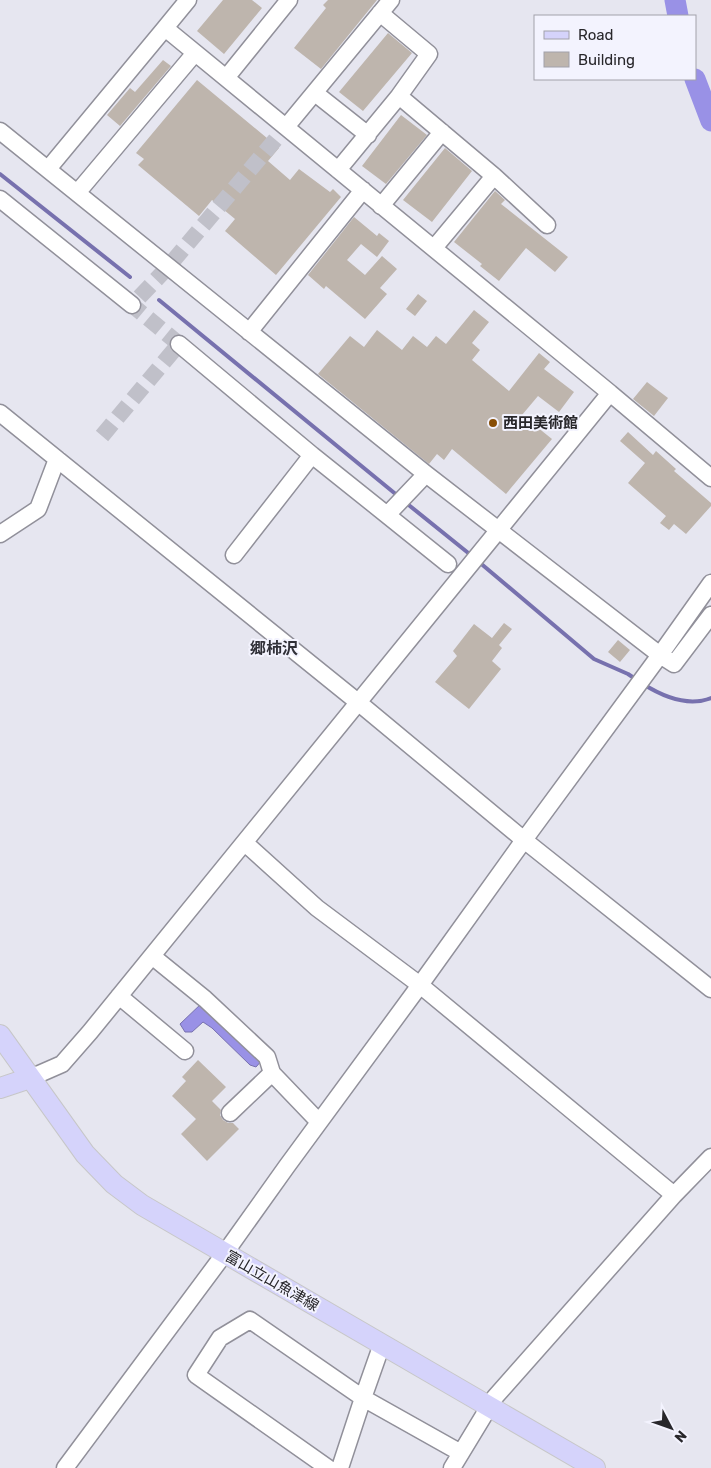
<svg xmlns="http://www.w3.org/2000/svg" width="711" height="1468" font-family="Rubik,'Noto Sans JP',sans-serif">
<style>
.water{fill:#9991e6;stroke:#7771ae}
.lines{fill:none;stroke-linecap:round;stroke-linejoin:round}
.stream{stroke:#7771ae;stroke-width:4}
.river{stroke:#9991e6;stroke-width:21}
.building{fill:#beb5ad}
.minor-tunnel{stroke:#c0c0c9;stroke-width:16;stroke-dasharray:16 8;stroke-linecap:butt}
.minor-casing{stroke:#91909a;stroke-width:19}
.major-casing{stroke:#c7c7c8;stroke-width:22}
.minor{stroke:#fff;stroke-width:16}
.major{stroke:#d5d3fb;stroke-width:20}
.poi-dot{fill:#884e05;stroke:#f3f3fe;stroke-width:2}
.labels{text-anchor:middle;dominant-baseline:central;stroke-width:4;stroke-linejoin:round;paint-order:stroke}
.poi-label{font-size:15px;font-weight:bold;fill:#28272b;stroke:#f3f3fe;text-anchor:start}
.street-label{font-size:15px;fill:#28272b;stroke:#f3f3fe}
.neighbourhood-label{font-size:16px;font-weight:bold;fill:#303038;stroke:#f3f3fe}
</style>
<rect width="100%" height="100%" fill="#e6e6f0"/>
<path class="water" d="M203 1002 263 1059 256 1067 250 1065 212 1028 203 1022 192 1032H185L180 1024Z"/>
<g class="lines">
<path class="stream" d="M0 174 130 277
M159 300 398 496
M405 502 472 556
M479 562 594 659 628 674 637 680
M643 684C662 696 688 707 711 698"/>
<path class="river" d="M675 0 678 16
M695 79 711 121"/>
</g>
<path class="building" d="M223 0H252L262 8 224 54 197 31Z
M328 0H377L321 69 294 48 326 8 323 5Z
M388 33 412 53 363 111 339 92Z
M163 60 171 66 120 126 107 115 130 88 135 92Z
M197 80 279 148 268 161 290 180 299 169 330 192 333 189 341 197 276 275 225 231 235 219 212 200 199 216 138 165 144 159 136 153Z
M401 115 427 135 386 184 362 166Z
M445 148 472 171 432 222 403 200Z
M495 191 505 200 501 204 568 257 555 272 526 248 499 281 480 266 482 264 454 242Z
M354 217 377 236 379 233 389 241 377 257 361 244 347 260 365 275 382 256 397 269 380 288 387 294 365 319 326 286 324 289 308 275Z
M418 294 427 301 415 316 406 309Z
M474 310 489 322 472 343 480 350 472 360 509 391 539 353 550 362 544 369 574 392 559 412 538 396 522 415 552 439 506 494 452 449 444 460 437 454 429 464 318 374 350 336 364 347 377 330 402 350 413 336 427 347 436 336 446 344Z
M647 382 668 398 654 416 633 399Z
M628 432 653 455 656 451 676 469 674 471 711 503V506L686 534 674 524 669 530 660 523 666 516 628 483 645 463 620 441Z
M504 623 512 629 499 645 502 648 492 661 501 669 469 709 435 682 457 656 453 651 474 624 492 638Z
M618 640 630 650 620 662 608 652Z
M198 1060 226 1087 212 1101 221 1110 220 1115 223 1120 228 1123H233L239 1129 207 1161 181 1134 196 1119 172 1096 186 1081 182 1077Z"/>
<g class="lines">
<path class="minor-tunnel" d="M102 436 179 344 132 305 168 267 286 127"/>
<g class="minor-casing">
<path id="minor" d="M380 13 429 54 399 96
M165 28 188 0
M226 78 289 0
M315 93 368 135
M286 127 391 0
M0 131 426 474 660 655 674 664 711 615
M338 170 399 96 494 176
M77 193 195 53
M0 199 132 305
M381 206 442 132
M434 248 494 176 547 225
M249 332 363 190
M179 344 312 455
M610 393 711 478
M0 413 359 703 524 840 711 989
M426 474 387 515 448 564
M0 534 38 509 57 459
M234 555 312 455 387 515
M245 843 317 908 420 985 674 1195
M152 956 205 999 267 1057 272 1073 319 1122
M119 996 185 1051
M30 1078 62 1064 90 1032 610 393 165 28 48 169
M230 1113 272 1073
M382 1344 363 1398 461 1453
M65 1468 225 1253 287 1166 420 985 524 840 660 655 711 583
M328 1468 196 1375 220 1338 250 1320 363 1398 340 1468
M452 1468 495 1397 674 1195 711 1157"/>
</g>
<g class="major-casing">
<path id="major" d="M0 1035 85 1154 114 1184 142 1205 595 1468
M0 1088 30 1078"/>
</g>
<use href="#minor" class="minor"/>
<use href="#major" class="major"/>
</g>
<circle class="poi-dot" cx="493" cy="423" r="5"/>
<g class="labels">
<g class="poi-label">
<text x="503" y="423">西田美術館</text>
</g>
<g class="street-label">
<text transform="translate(272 1281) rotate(30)">富山立山魚津線</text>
</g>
<g class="neighbourhood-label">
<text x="274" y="648">郷柿沢</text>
</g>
</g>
<rect x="534" y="15" width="162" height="65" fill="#f3f3fe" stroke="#a2a1aa"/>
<rect x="544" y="31" width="25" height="8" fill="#d5d3fb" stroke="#a2a1aa"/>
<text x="578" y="40" font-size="15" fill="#28272b">Road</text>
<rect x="544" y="52" width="25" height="15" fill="#beb5ad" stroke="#a2a1aa"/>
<text x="578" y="65" font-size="15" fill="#28272b">Building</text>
<g transform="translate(671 1428) rotate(131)" stroke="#f3f3fe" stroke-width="4" paint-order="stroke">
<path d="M0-4L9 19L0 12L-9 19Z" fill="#28272b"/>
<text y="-8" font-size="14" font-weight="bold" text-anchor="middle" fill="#28272b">N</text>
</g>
</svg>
